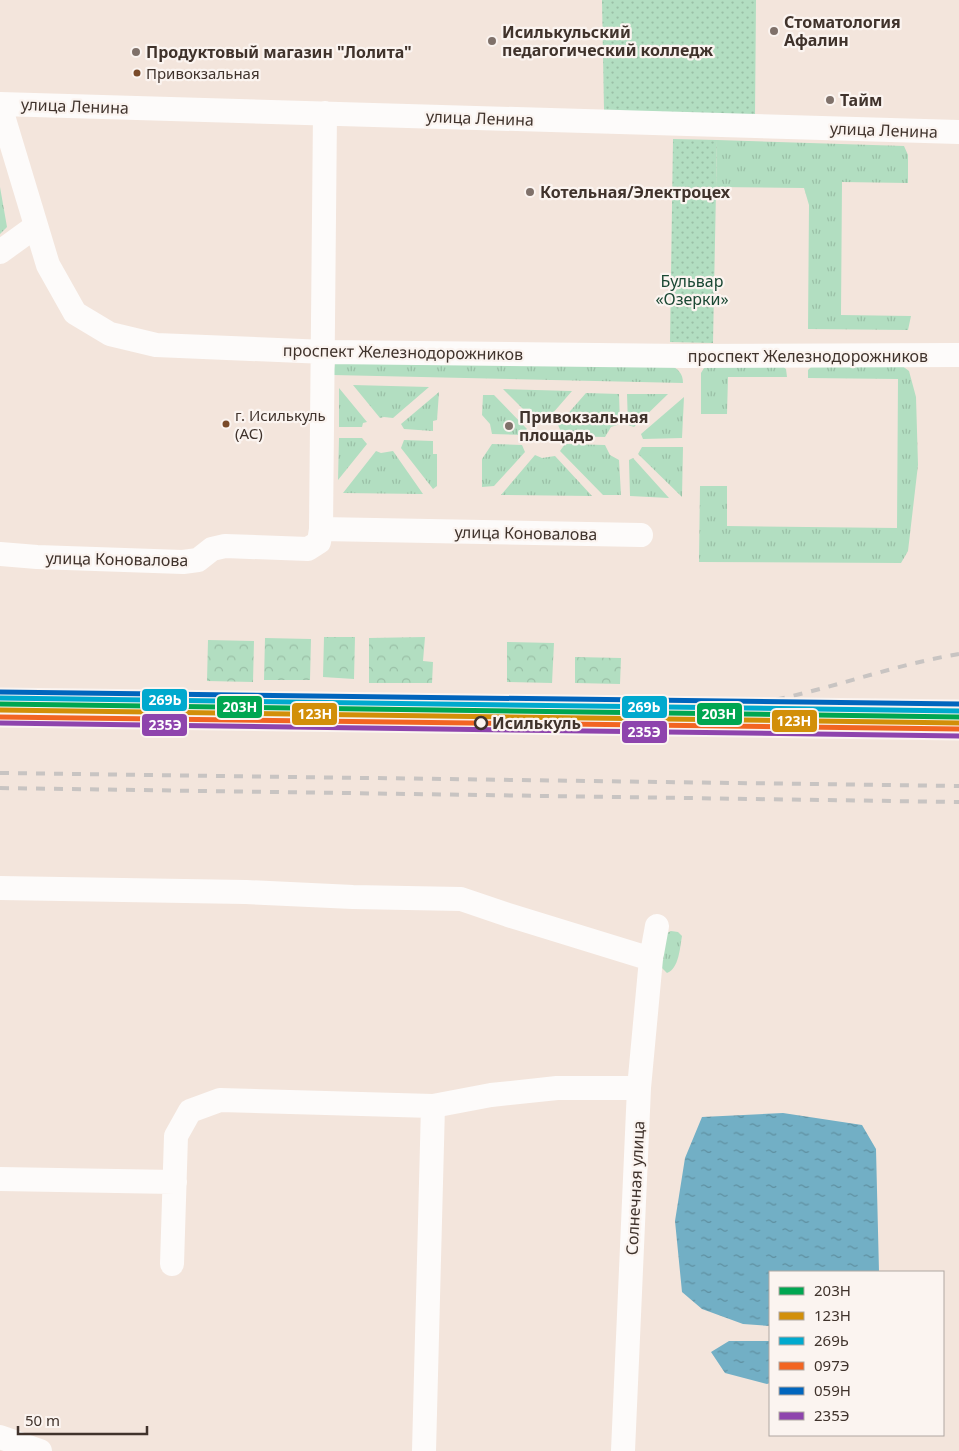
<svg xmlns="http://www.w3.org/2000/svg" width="959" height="1451" font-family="'Noto Sans',sans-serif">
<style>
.grass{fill:url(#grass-tufts)}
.forest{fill:url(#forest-crowns)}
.park{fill:url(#park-dots)}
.water{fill:url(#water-ripples)}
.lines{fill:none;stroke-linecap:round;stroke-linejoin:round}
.minor{stroke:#fdfbfa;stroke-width:24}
.rail{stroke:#c8c4c2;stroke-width:4;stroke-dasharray:9 9;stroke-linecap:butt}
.rail-1-casing{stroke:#fbf4f0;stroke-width:9}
.rail-2-casing{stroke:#fbf4f0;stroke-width:9}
.rail-3-casing{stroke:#fbf4f0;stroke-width:9}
.rail-4-casing{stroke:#fbf4f0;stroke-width:9}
.rail-5-casing{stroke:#fbf4f0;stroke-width:9}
.rail-6-casing{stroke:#fbf4f0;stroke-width:9}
.rail-1{stroke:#00a651;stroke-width:5}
.rail-2{stroke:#d28f09;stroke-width:5}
.rail-3{stroke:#00a9ce;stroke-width:5}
.rail-4{stroke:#f26522;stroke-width:5}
.rail-5{stroke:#0065bd;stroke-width:5}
.rail-6{stroke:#8e44ad;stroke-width:5}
.poi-dot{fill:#7f716a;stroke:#fbf4f0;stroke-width:2}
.bus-dot{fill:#7a4b2a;stroke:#fbf4f0;stroke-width:2}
.stop-dot{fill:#fbf4f0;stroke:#40332c;stroke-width:2.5}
.labels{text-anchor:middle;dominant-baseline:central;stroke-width:4.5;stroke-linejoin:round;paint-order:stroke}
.bus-label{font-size:15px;fill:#40332c;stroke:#fbf4f0;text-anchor:start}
.poi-label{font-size:16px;font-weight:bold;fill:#40332c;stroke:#fbf4f0;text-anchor:start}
.street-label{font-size:16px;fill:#40332c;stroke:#fbf4f0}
.park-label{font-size:16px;fill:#1a4833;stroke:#fbf4f0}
.stop-label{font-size:16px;font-weight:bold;fill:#40332c;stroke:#fbf4f0;text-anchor:start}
.line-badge{stroke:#fbf4f0;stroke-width:2}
.badge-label{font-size:14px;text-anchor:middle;font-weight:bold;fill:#fff}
</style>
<defs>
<pattern id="grass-tufts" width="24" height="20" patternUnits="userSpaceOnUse" patternTransform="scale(1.25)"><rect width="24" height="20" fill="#b2dec1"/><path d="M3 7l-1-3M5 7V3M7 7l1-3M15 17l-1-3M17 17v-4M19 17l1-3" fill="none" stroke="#9abfa6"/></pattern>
<pattern id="forest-crowns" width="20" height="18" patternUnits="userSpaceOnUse" patternTransform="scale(1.25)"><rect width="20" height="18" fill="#b2dec1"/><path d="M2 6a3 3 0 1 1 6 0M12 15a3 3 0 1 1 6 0" fill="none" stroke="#9abfa6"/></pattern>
<pattern id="park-dots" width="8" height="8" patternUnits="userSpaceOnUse" patternTransform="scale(1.25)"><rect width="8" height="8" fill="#b2dec1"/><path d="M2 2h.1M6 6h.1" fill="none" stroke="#9abfa6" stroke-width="1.8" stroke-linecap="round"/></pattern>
<pattern id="water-ripples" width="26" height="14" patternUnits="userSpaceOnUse" patternTransform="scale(1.25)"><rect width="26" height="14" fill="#72afc5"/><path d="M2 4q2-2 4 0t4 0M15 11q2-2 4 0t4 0" fill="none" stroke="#5f8fa0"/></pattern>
</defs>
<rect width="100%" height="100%" fill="#f3e5dc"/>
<path class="grass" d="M717 140 904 146 908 155V183L842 182 841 315 911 316 908 330 808 329 809 205 804 188 716 187Z
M0 187 7 227 0 234Z
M335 363 669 364C678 369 683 373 683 383L333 375Z
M713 363 780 364 786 369 787 377H728L727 414H701V373L704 368Z
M901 365 909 371 916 397 918 465 908 551 901 563 699 562 700 486H727V526L897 528 898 379 808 378V370L811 367Z
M353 385 429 387 393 418 384 417 380 418Z
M339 388 367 422 363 423 362 427H339Z
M503 389 572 391 546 421 537 423Z
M439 392 437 420 433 421V431L404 429 401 424Z
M586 393 619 394 620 424 611 427 605 437 563 436 558 425Z
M627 394H668L634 427 628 425Z
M483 395H494L527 429 522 435 492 434 490 424 482 415Z
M684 397 682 438 643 439 641 434Z
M339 438H362L367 444 338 480Z
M404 440 433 441V454H437V486L433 489 401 448Z
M492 444 522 445 525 452 494 486 482 487V459Z
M565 444 605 445 610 455 619 460 621 495H603L560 451Z
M642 447H683L682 497 638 454Z
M376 451 381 453 393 451 423 494 343 493Z
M535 455 542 458 555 456 592 496 501 495Z
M633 458 669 498 630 496 629 460Z
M671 931 678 932 682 936C680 947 679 969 667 973L660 966 665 934Z"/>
<path class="forest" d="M324 637H355L354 679 323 677Z
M425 637 423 661 433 662 432 683H369V638Z
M265 638 311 639 310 680H264Z
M208 640 254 641 253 682 207 681Z
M507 642 554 643 552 683 507 682Z
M575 657 621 658 620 684 575 683Z"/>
<path class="park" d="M602 0H756L755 117 604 110Z
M673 139 717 140 713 343 670 342Z"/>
<path class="water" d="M783 1113 862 1125 876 1149 879 1272H770V1326L743 1324 702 1309 682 1292 675 1221 685 1158 702 1117Z
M729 1341H770V1383L767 1384 725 1373 711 1352Z"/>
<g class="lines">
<path class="minor" d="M0 104 959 132
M0 106 48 265 75 313 110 334 156 345 326 352 686 356 959 355
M0 252 36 226
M321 529 641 535
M0 554 37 557 183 562 198 560 212 549 225 546 308 549 319 542 321 529 325 113
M0 888 246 892 353 897 461 899 508 915 651 959
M0 1179 175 1182
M172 1264 176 1136 190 1111 220 1100 433 1106 491 1095 557 1088H639
M0 1437 40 1451
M424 1451 433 1106
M623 1451 639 1088 651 959 657 926"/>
<path class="rail" d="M669 713C706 710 743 707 779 699 839 686 898 664 959 654
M0 719 959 733
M0 773 959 786
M0 788 959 802"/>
<g class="rail-1-casing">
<path id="rail-1" d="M0 704 959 717"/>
</g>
<g class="rail-2-casing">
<path id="rail-2" d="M0 710 959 723"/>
</g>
<g class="rail-3-casing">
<path id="rail-3" d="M0 698 959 711"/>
</g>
<g class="rail-4-casing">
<path id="rail-4" d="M0 717 959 729"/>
</g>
<g class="rail-5-casing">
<path id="rail-5" d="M0 692 959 704"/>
</g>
<g class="rail-6-casing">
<path id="rail-6" d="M0 723 959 736"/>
</g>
<use href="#rail-1" class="rail-1"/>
<use href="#rail-2" class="rail-2"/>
<use href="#rail-3" class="rail-3"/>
<use href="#rail-4" class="rail-4"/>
<use href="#rail-5" class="rail-5"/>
<use href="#rail-6" class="rail-6"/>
</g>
<g class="poi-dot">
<circle cx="774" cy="31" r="5"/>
<circle cx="492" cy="41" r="5"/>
<circle cx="136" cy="52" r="5"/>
<circle cx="830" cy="100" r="5"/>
<circle cx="530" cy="192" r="5"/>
<circle cx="509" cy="426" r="5"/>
</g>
<g class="bus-dot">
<circle cx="137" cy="73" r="4.5"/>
<circle cx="226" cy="424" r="4.5"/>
</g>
<circle class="stop-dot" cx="481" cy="723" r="6"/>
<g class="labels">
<g class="bus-label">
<text x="146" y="73">Привокзальная</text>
<text x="235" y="415">г. Исилькуль<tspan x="235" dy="18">(АС)</tspan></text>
</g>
<g class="poi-label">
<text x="784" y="22">Стоматология<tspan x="784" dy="18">Афалин</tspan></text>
<text x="502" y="32">Исилькульский<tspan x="502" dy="18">педагогический колледж</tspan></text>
<text x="146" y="52">Продуктовый магазин "Лолита"</text>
<text x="840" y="100">Тайм</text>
<text x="540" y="192">Котельная/Электроцех</text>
<text x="519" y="417">Привокзальная<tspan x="519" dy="18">площадь</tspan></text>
</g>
<g class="street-label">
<text transform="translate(75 106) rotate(2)">улица Ленина</text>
<text transform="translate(480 118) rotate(2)">улица Ленина</text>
<text transform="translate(884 130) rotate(2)">улица Ленина</text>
<text transform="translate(403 352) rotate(1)">проспект Железнодорожников</text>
<text x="808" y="356">проспект Железнодорожников</text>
<text transform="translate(526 533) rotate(1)">улица Коновалова</text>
<text transform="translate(117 559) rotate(1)">улица Коновалова</text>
<text transform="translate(635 1188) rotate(-87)">Солнечная улица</text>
</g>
<g class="park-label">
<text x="692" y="281">Бульвар<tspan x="692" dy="18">«Озерки»</tspan></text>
</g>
<g class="stop-label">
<text x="492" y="723">Исилькуль</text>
</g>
</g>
<g class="line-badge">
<rect x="141" y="688" width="47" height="24" rx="5" fill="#00a9ce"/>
<rect x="621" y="695" width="47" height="24" rx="5" fill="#00a9ce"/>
<rect x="216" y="695" width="47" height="24" rx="5" fill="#00a651"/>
<rect x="696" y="702" width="47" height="24" rx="5" fill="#00a651"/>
<rect x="291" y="702" width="47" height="24" rx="5" fill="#d28f09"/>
<rect x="771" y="709" width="47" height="24" rx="5" fill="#d28f09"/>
<rect x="141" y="713" width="47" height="24" rx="5" fill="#8e44ad"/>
<rect x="621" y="720" width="47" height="24" rx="5" fill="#8e44ad"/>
</g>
<g class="badge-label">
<text x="165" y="705">269Ь</text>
<text x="644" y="712">269Ь</text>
<text x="240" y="712">203Н</text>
<text x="719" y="719">203Н</text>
<text x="315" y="719">123Н</text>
<text x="794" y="726">123Н</text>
<text x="165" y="730">235Э</text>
<text x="644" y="737">235Э</text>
</g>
<rect x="769" y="1271" width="175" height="165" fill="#fbf4f0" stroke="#b0a7a2"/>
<rect x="779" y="1287" width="25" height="8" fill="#00a651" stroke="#b0a7a2"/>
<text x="814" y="1296" font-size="15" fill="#40332c">203Н</text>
<rect x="779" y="1312" width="25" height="8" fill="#d28f09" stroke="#b0a7a2"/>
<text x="814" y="1321" font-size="15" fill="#40332c">123Н</text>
<rect x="779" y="1337" width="25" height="8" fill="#00a9ce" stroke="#b0a7a2"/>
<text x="814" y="1346" font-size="15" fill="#40332c">269Ь</text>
<rect x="779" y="1362" width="25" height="8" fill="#f26522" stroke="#b0a7a2"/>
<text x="814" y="1371" font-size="15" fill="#40332c">097Э</text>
<rect x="779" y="1387" width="25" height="8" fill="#0065bd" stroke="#b0a7a2"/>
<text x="814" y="1396" font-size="15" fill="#40332c">059Н</text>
<rect x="779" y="1412" width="25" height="8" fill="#8e44ad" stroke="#b0a7a2"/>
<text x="814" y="1421" font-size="15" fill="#40332c">235Э</text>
<path d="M18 1426v8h129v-8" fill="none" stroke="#40332c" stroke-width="2.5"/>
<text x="25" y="1426" font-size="15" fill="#40332c" stroke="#fbf4f0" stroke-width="4" paint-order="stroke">50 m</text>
</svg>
